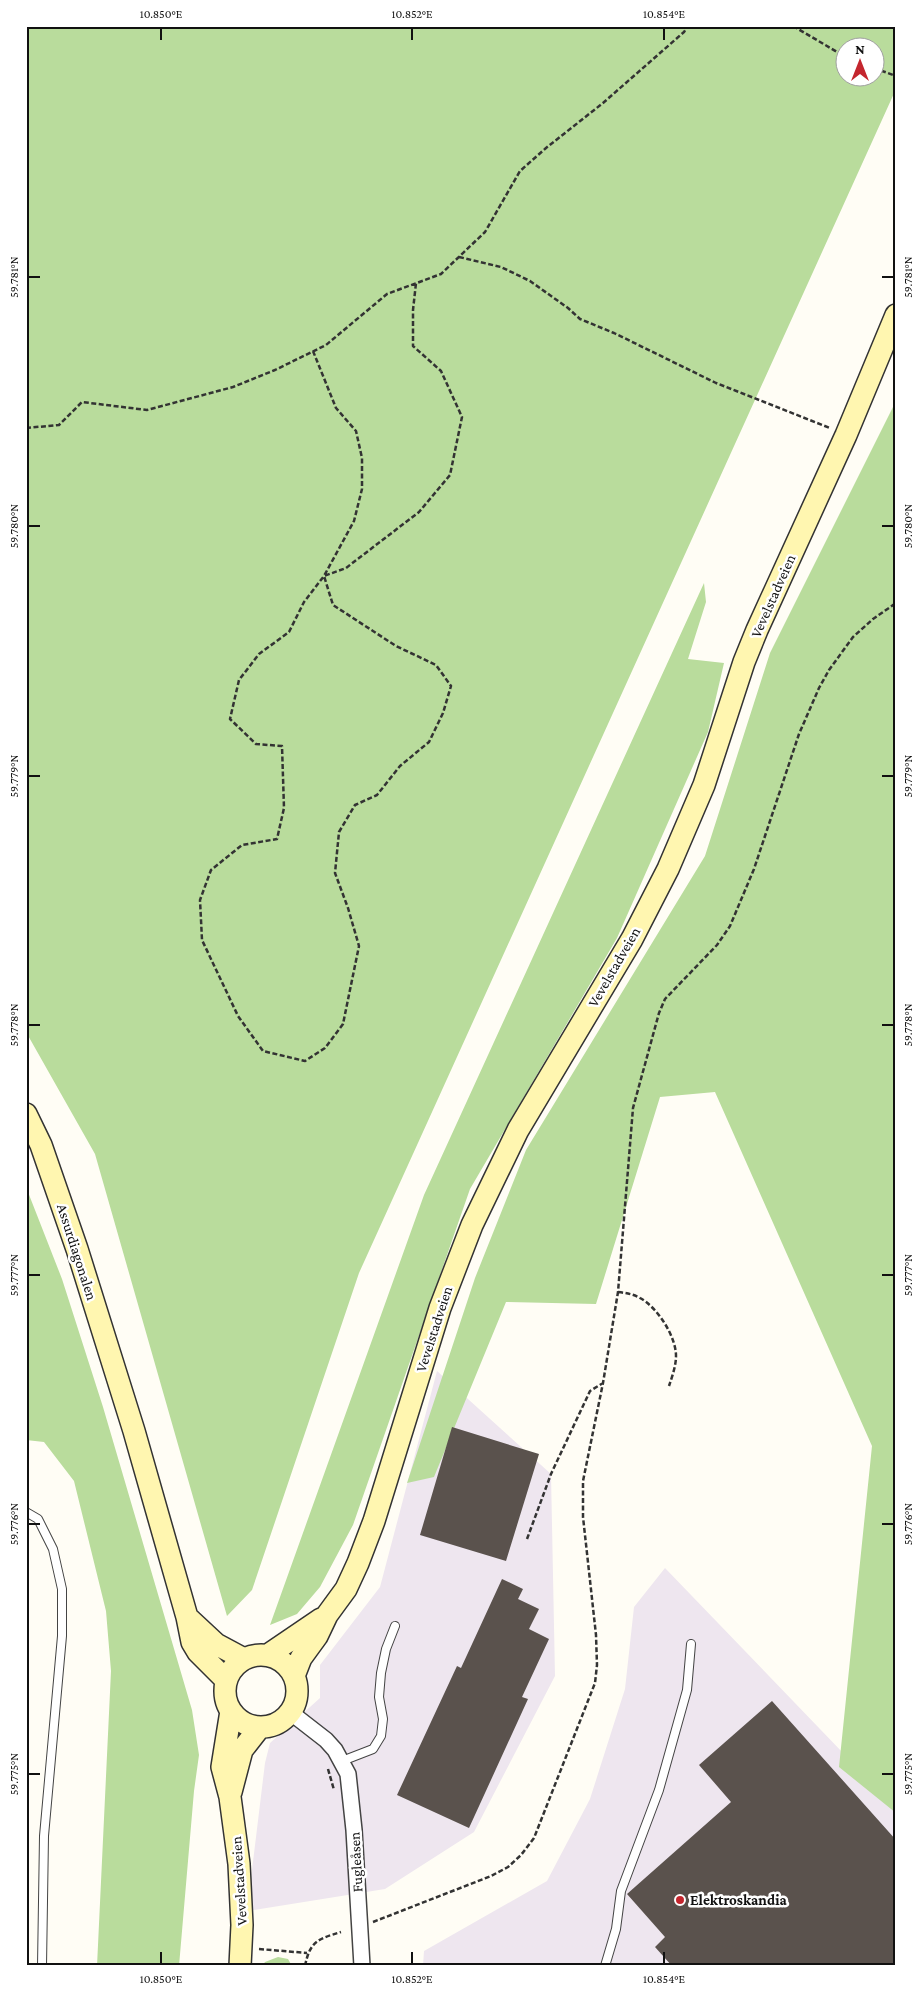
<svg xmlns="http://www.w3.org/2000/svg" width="922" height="1992" font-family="'Crimson Pro',serif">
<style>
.industrial{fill:#eee6ef}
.forest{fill:#b9dc9c;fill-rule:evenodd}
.building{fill:#5a524d}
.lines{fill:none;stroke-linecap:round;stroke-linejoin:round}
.lane-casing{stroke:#444;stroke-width:10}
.street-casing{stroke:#444;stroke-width:18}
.secondary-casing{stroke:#333;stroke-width:24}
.path{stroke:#333;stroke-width:2.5;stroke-dasharray:5 2.5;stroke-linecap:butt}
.lane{stroke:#fff;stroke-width:8}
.street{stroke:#fff;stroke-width:15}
.secondary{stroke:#fff6b0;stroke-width:21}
.ticks{fill:none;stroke:#111;stroke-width:2}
.poi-dot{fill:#c4262e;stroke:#fff;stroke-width:2}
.labels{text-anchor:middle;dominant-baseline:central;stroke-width:5;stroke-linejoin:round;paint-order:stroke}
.street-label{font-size:15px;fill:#111;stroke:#fff}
.poi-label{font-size:15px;font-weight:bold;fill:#111;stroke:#fff;text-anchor:start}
.neatline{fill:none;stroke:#111;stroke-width:2}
.ticks-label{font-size:12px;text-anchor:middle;fill:#111}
</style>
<rect width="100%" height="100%" fill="#fffdf5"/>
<path class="industrial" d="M437 1371 551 1474 555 1676 474 1832 385 1889 247 1911 265 1763 270 1743 320 1698V1665L380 1587Z
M665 1568 896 1808V1966H423L424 1951 547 1881 590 1799 625 1689 634 1607Z"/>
<path class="forest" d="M26 26H896V89L359 1273 252 1590 227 1616 95 1154 26 1032ZM844 48H874V78H844Z
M896 401V1813L839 1767 872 1446 715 1092 660 1097 596 1304 506 1302 434 1477 407 1483 475 1278 526 1150 705 856 770 653Z
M704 583 706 602 688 659 724 663 708 732 617 938 470 1189 353 1525 320 1587 297 1614 270 1625 424 1195Z
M26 1187 62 1279 103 1407 192 1710 199 1755 194 1791 179 1966H97L111 1671 106 1611 74 1481 44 1442 26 1440Z
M278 1957 288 1959 292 1966H262L265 1962Z"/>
<path class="building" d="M452 1427 539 1454 506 1561 420 1535Z
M502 1579 523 1589 518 1599 539 1609 529 1629 549 1639 522 1697 528 1699 469 1828 397 1795 457 1666 461 1668Z
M772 1701 896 1840V1966H672L655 1947 665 1937 627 1894 731 1802 699 1765Z"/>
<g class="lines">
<g class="lane-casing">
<path id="lane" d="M26 1512 38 1519 53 1549 62 1589V1636L44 1836 42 1966
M342 1761 373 1749 381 1736 383 1719 379 1697 381 1673 386 1649 395 1626
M605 1966 616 1929 621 1891 659 1790 687 1690 691 1644"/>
</g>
<g class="street-casing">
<path id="street" d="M290 1712 326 1740 335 1750 348 1774 354 1830 362 1966"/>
</g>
<g class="secondary-casing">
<path id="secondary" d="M26 1114 41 1145 77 1249 134 1431 187 1617 192 1642 198 1652 226 1680
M187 1617 216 1644 244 1659
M225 1691a36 36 0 1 1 72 0a36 36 0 1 1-72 0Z
M268 1655 321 1619
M294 1676 301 1658 317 1636 327 1615 346 1589 358 1563 374 1521 440 1308 472 1225 518 1130 632 939 668 869 704 785 744 662 757 630 846 435 896 315
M231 1711 222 1767 230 1797 239 1864 242 1925 240 1966
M231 1792 242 1750 260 1727"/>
</g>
<path class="path" d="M793 26 844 56
M874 68 896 76
M459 257 501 267 530 281 568 308 580 319 614 333 716 383 830 428
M313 351 336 408 356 431 362 458V489L354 521 324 576 333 605 396 646 436 665 451 686 443 713 429 742 400 766 377 795 355 805 339 832 335 873 348 908 359 946 343 1024 325 1048 305 1061 263 1051 238 1016 202 940 200 900 211 870 242 845 277 839 284 808 282 746 256 744 230 719 239 680 259 654 289 632 304 602 324 576 346 568 419 512 450 475 462 417 441 371 413 346V310L416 283
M26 428 59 425 82 402 147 410 233 387 275 370 326 345 387 294 441 274 485 232 520 171 546 148 603 103 684 32 688 26
M618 1292C626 1293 633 1294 640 1298 657 1307 676 1336 676 1356 676 1366 672 1377 669 1386
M527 1539 551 1474 590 1391 603 1383
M328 1769 334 1790
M373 1922 491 1876 508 1867 521 1855 534 1838 595 1683 597 1665 596 1635 583 1517V1481L603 1383 618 1292 633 1108 659 1013 665 999 717 945 730 926 754 869 799 734 819 688 829 670 853 637 873 619 896 603
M259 1949 307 1953
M305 1966C310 1941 318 1939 341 1932"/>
<use href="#lane" class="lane"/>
<use href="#street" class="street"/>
<use href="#secondary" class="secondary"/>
</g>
<path class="ticks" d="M161 28V40M412 28V40M664 28V40M28 277H40M882 277H894M28 526H40M882 526H894M28 776H40M882 776H894M28 1025H40M882 1025H894M28 1275H40M882 1275H894M28 1524H40M882 1524H894M28 1774H40M882 1774H894M161 1952V1964M412 1952V1964M664 1952V1964"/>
<circle class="poi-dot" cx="680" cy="1900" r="5"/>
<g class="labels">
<g class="street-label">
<text transform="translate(773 596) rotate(-66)">Vevelstadveien</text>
<text transform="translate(614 967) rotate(-60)">Vevelstadveien</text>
<text transform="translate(77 1252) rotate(72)">Assurdiagonalen</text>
<text transform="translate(434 1329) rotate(-72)">Vevelstadveien</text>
<text transform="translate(356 1862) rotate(-93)">Fugleåsen</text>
<text transform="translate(239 1881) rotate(-94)">Vevelstadveien</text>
</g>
<g class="poi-label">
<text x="690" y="1900">Elektroskandia</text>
</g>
</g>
<rect width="922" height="1992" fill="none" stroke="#ffffff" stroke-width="55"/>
<g transform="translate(860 62)"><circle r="24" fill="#ffffff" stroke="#a0a0a0"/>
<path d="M0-4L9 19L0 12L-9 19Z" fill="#c4262e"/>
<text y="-8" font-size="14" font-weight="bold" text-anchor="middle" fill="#111111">N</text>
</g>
<rect x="28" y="28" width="866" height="1936" class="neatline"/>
<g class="ticks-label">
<text x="161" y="18">10.850°E</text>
<text x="412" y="18">10.852°E</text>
<text x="664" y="18">10.854°E</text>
<text transform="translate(14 277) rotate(-90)" y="4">59.781°N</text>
<text transform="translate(908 277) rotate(-90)" y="4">59.781°N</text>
<text transform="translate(14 526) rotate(-90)" y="4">59.780°N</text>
<text transform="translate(908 526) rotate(-90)" y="4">59.780°N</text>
<text transform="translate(14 776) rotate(-90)" y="4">59.779°N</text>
<text transform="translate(908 776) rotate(-90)" y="4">59.779°N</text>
<text transform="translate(14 1025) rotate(-90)" y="4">59.778°N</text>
<text transform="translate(908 1025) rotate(-90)" y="4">59.778°N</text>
<text transform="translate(14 1275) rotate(-90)" y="4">59.777°N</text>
<text transform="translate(908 1275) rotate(-90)" y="4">59.777°N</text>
<text transform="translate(14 1524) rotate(-90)" y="4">59.776°N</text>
<text transform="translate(908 1524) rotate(-90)" y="4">59.776°N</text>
<text transform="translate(14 1774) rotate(-90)" y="4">59.775°N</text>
<text transform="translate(908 1774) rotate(-90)" y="4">59.775°N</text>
<text x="161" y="1983">10.850°E</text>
<text x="412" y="1983">10.852°E</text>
<text x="664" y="1983">10.854°E</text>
</g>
</svg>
